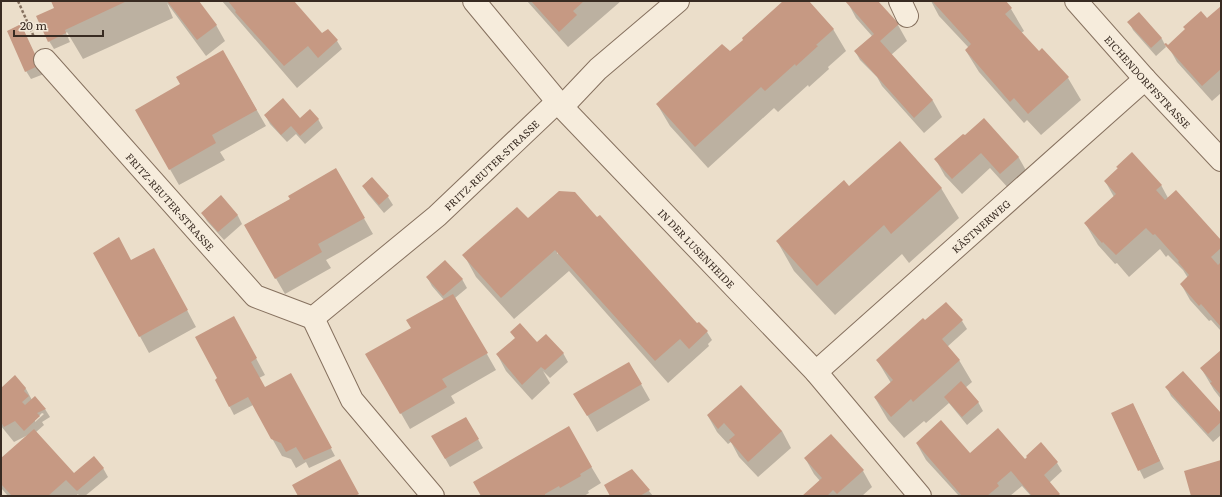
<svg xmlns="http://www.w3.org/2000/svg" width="1222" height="497" font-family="Literata,serif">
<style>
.shadow{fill:#0003;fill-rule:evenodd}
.building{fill:#c69983}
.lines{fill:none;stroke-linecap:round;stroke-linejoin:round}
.minor-casing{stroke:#86715f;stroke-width:24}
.path{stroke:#86715f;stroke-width:2.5;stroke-dasharray:3 2;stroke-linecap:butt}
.minor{stroke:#f6ecdc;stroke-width:22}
.labels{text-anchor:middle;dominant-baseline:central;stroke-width:3;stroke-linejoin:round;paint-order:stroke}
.street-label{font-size:10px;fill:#382b22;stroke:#f3e9d9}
</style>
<rect width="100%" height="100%" fill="#ebdeca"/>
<path class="shadow" d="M52 1H198L216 25 225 41 206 56 167 3 173 18 83 59 67 32 66 33 70 42 54 49 49 41 57 16Z
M222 1H292L321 34 328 30 337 41 342 49 297 88Z
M527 1H621L568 47Z
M788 1H808L833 29 846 51 828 67 829 69 809 87 808 85 778 112 774 108 708 168 670 126 657 104 730 53Z
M847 1H877L898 25 907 41 891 55 933 101 942 117 924 133 882 86 877 77 860 60 855 51 872 36 856 18Z
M931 1H1004L1011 9 1024 31 1021 33 1038 52 1068 78 1081 100 1041 135 1027 120 1024 123 979 72 966 51 969 48 939 16Z
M1221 7V93L1212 101 1177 62 1168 46 1186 30 1207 20Z
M1139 13 1162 39 1166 47 1156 56 1133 30 1129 22Z
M21 26 44 74 31 79 26 71Z
M223 52 266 126 220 152 225 160 179 185 136 110 182 85Z
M265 115 300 119H318L323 128 305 144 296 134 287 142 270 124Z
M984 120 1019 158 1028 174 1010 190 990 168 962 194 945 176 936 160 965 137Z
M1117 167 1161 185 1168 198 1221 242V331L1211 320 1209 321 1190 300 1181 284 1188 278 1183 270 1168 255 1166 257 1160 249 1129 277 1117 263 1115 264 1098 245 1085 223 1114 197 1105 181 1118 169Z
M336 170 373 234 326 260 331 268 285 294 245 225 291 199Z
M371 178 388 197 393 205 384 213 368 194 363 186Z
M849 188H941L959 218 909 263 902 254 835 315 794 271 777 241Z
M221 197 238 216 242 224 224 240 207 221 202 213Z
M517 208 557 251V254L600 216 696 324 707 332 712 340 708 344 709 346 668 383 569 271 514 319 476 277 464 255Z
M131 261 163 265 196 327 149 353 106 274Z
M427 277 462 279 467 288 455 298 496 370 451 396 455 403 410 429 367 354 412 329 444 300 432 286Z
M962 321 967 329 947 347 959 360 972 382 965 388 978 402 983 411 967 425 949 403 926 423 924 421 904 438 888 420 875 398 891 383 877 360 928 325Z
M243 334 265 375 259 378 265 389 300 391 335 456 309 468 306 462 296 468 291 459 282 456 253 405 234 415 216 380Z
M537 344 563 353 568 362 550 378 543 371 550 383 532 400 506 371 497 354Z
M1221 351V399L1214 390 1201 368Z
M629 363 650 400 597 432 575 394Z
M15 377 26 389 32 400 45 409 50 417 42 422 44 425 36 432 73 474 103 468 108 477 85 496H79L78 494 76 496H8L1 488V459L28 435 14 442 1 426V389ZM42 413 44 414 35 422V420Z
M1167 388 1221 415V435L1213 442 1171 396Z
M1137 413 1164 469 1144 479 1112 414Z
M708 416 782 431 791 448 758 477 739 457 731 442 728 444 717 432Z
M466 418 483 448 450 467 433 437Z
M568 428 601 483 588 491 589 493 584 496H483Z
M917 444 970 455 1057 463 1062 471 1049 483 1060 496H1031L1022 486 1010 496H959L926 460Z
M805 458 863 471 872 487 862 496H803L820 481 814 474Z
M632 470 653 496H611Z"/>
<path class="building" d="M51 1H127L65 30 66 33 48 42 36 16 54 8Z
M167 1H199L217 25 197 40Z
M228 1H294L322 33 328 29 338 40 318 58 308 46 284 66 235 12 236 11Z
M531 1H584L573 11 577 15 559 32Z
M783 1H809L834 29 816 45 818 46 796 66 795 64 765 91 761 87 695 147 656 104 722 44 730 51 743 40 742 38Z
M845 1H878L899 24 880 41 933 100 914 118 854 51 874 34Z
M932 1H1006L1012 8 1005 14 1039 51 1042 48 1069 77 1028 114 1014 98 1010 102 965 50 971 44Z
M1221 6V69L1202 86 1164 44 1166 43 1168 45 1185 29 1183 27 1201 11 1207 18Z
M1139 12 1162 38 1151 48 1127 22Z
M21 24 40 65 25 72 7 31Z
M223 50 257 110 212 135 216 143 169 170 135 110 180 84 176 77Z
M283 98 300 118 310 109 319 119 300 136 291 126 281 135 264 115Z
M984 118 1019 157 1000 174 981 153 952 179 934 159 963 134 965 135Z
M900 141 942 188 891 234 884 225 817 286 776 241 844 180 849 186Z
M1132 152 1162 185 1156 190 1165 200 1176 190 1221 240V248L1211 257 1218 265 1221 262V327L1201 304 1199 306 1180 284 1189 275 1178 262 1179 261 1155 234 1153 235 1146 228 1116 255 1103 242 1102 243 1084 223 1116 194 1104 181 1118 168 1116 167Z
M336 168 365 218 318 244 322 252 275 279 244 225 290 199 288 196Z
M372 177 389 196 379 205 362 186Z
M559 191 575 192 597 217 600 215 697 323 699 322 708 331 689 349 680 339 655 361 555 250 501 298 462 255 517 207 528 218Z
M221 195 238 215 218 232 201 213Z
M119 237 131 260 154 248 188 310 139 337 93 253Z
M445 260 463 279 443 296 426 277Z
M453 294 488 353 442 379 447 387 400 414 365 354 411 328 406 320Z
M946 302 963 320 942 339 960 360 913 402 911 399 891 417 874 397 893 380 876 360 923 318 925 320Z
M234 316 257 358 251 362 265 387 291 373 332 448 304 460 296 447 286 452 281 443 271 439 248 397 229 407 215 380 217 378 195 337Z
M520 323 537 342 546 334 564 353 545 370 541 367 522 385 496 354 515 338 510 332Z
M1221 350V395L1210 383 1212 382 1200 368Z
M629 362 642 384 587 416 573 394Z
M1183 371 1221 413V422L1208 434 1165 387Z
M15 375 26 388 24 391 29 396 22 402 25 405 35 396 46 409 37 413 40 416 24 431 15 421 4 427 1 422V388Z
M961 381 979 402 962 417 944 397Z
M741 385 782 431 748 462 729 440 735 435 724 423 718 429 707 415Z
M1133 403 1160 461 1138 471 1111 413Z
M466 417 479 439 445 459 431 436Z
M941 420 970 453 998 428 1025 459 1027 457 1026 456 1041 442 1058 462 1044 475 1060 494 1058 496H1032L1011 471 997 483 999 486 987 496H962L916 443Z
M569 426 592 467 580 474 581 476 560 488 559 486 545 494V496H481L473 482Z
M34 429 74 473 94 456 104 468 77 491 66 480 48 496H12L1 484V458Z
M831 434 864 470 837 494 833 490 827 496H802L822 478 804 458Z
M340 459 359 494 355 496H298L292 485Z
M1221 460V496H1191L1184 471Z
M632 469 650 490 640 496H610L604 485Z"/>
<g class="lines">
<g class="minor-casing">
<g id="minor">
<path id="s1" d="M474 1 562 107 816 372 920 496"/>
<path d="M900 1 907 16"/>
<path id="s2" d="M1076 1 1145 79 1221 160"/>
<path id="s3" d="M45 60 255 296 313 318 437 216 557 102"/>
<path d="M562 107 598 69 678 1"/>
<path d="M313 318 352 400 433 496"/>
<path id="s4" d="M816 372 1145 79"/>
</g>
</g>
<path class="path" d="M18 1 34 37"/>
<use href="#minor" class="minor"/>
</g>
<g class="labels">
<g class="street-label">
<text stroke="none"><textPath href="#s2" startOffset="108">EICHENDORFFSTRASSE</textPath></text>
<text stroke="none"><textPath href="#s3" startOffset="613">FRITZ-REUTER-STRASSE</textPath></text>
<text stroke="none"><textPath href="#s3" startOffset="189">FRITZ-REUTER-STRASSE</textPath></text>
<text stroke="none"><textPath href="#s4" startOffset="220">KÄSTNERWEG</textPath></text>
<text stroke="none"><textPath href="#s1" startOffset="333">IN DER LUSENHEIDE</textPath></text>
</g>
</g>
<rect width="1222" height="497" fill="none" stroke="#382b22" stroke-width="4"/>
<path d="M14 30v6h89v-6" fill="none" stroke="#382b22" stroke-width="2"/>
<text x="20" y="30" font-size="12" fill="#382b22" stroke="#f3e9d9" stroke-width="3" paint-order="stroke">20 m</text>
</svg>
